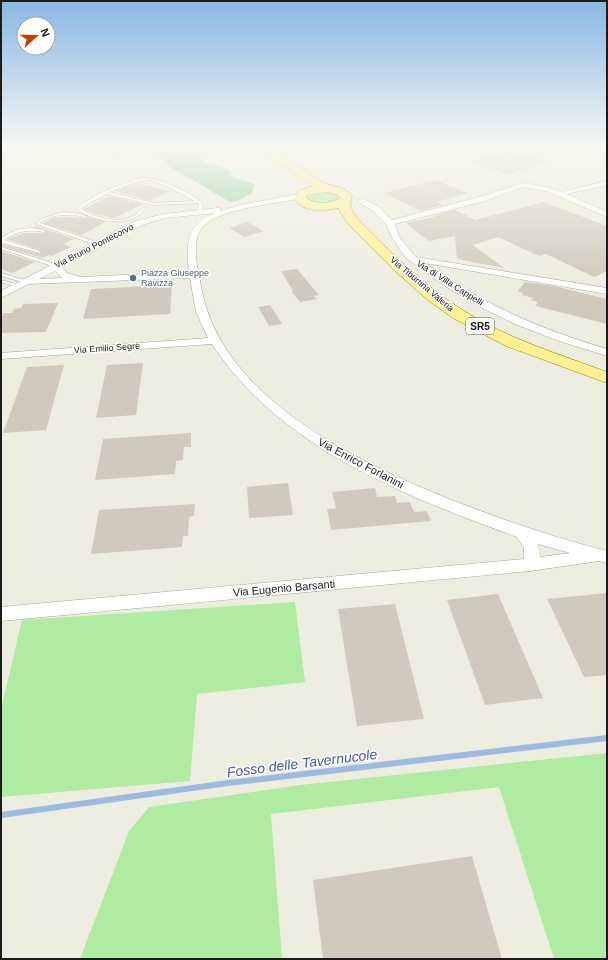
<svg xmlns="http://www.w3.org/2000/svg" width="608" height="960" font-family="Helvetica,sans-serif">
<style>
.grass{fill:#afeba1}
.forest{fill:#91cf92}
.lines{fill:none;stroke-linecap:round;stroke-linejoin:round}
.stream{stroke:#9cbbde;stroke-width:6}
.building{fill:#d0cabc}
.service-casing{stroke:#a2a2a2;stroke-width:1}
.minor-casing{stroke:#a2a2a2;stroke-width:1}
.primary-casing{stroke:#918d00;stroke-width:1}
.path{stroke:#ff9f5e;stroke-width:1.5;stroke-dasharray:1 1;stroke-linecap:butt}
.service{fill:#fff;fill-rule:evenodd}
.minor{fill:#fff;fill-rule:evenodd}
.primary{fill:#fff192;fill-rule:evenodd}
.service-dot{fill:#5c6f8a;stroke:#fff;stroke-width:1.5}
.labels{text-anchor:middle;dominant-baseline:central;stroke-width:3;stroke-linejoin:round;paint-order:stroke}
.far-street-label{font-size:9px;fill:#1b1b1b;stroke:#fff}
.far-service-label{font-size:9px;fill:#4e5e75;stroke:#fff;text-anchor:start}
.shield{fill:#fff;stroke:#5f5f5f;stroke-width:1}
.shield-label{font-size:10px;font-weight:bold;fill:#1b1b1b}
.street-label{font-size:11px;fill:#1b1b1b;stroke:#fff}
.near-water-label{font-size:14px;font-style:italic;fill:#4459ae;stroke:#fff}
</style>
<rect width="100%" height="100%" fill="#ededdf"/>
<path class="grass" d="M322 191 336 193 340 197V199C328 203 316 206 306 198L308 194Z
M295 602 305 682 197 694 190 781 1 797V709L22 620Z
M607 753V959H554L499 787 271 814 282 959H80L129 831 149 807 300 785Z"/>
<path class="forest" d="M144 148H191L198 152 203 162 227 169 232 173 230 176 254 184 252 193 237 201 230 202 170 167 160 156Z"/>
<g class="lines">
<path class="stream" d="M1 815 228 783 607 738"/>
</g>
<path class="building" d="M509 150 547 161 509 175 470 162Z
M435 180 468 193 437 202 443 205 421 211 384 193Z
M137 183 169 191 150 201 116 191Z
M109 196 143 204 114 218 96 214 84 209Z
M544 202 607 226V271L594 277 546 254 539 256 498 237 473 245 504 268 457 259 455 236 429 241 405 223 435 217 432 216 455 210 476 220Z
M62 217 85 218 88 217 106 222 81 235 43 223 53 218Z
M247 222 264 231 245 237 229 228Z
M36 226 74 239 63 244 71 247 52 256 49 255 42 258 1 246V244L41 254 40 250 7 239 24 233H44L47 231 46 230 34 227Z
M1 251 35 262 12 273 1 269Z
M297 269 319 295 314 296 317 299 300 302 292 292 293 291 281 271Z
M525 282 554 286 607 299V324L535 306 538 302 531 300 533 298 522 295 523 293 518 291Z
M172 285 170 314 83 319 91 289Z
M58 303 46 332 1 333V319L4 313H12L14 309 21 308 23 304Z
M270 305 282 324 269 326 258 307Z
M143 363 136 415 96 418 107 365Z
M64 365 46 430 3 433 27 367Z
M191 433V447H184L183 460 176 461 175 474 95 480 103 439Z
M288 483 293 515 249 518 247 487Z
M375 488 377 497 395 496 397 503 410 502 414 512 427 511 431 521 331 530 327 509 336 508 332 492Z
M195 504 194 516 189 517 188 536H183L182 547 91 554 99 510Z
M607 593V675L584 677 547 599Z
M498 594 543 698 485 705 447 600Z
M395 604 424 719 357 726 338 609Z
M472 856 502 959H323L313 880Z"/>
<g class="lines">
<g class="service-casing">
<path id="service" d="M142 178C158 177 192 192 203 204L202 212 200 213 198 212 199 204 198 203 153 205 107 194 84 206 81 209C98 219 129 228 143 207L146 208C133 229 93 222 77 209 88 196 125 182 142 178ZM150 180 166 186 195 201 153 203 110 192 135 182Z
M62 212 75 213 87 216 85 217C71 214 52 213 40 223L100 243V245H96L36 224 41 219Z
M33 228 46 231 44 232C30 229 16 231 4 240L40 251V253L2 243 1 241V239C10 231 21 228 33 228Z
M1 247 59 265V266L55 267 1 249Z
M1 273 28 281V282L26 283 1 276Z
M1 280 20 285V286L18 287 1 282Z"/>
</g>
<g class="minor-casing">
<path id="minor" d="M607 181V185L567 194 607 212V217L546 191 523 187 485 201 395 224 400 238 416 257 607 288V294L425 263C484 305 538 328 607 349V356L559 341 515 324 482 308 445 286 406 258 392 238 386 224 373 211 357 201 361 199H364L379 207 392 220 479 197 523 183 548 187 560 192Z
M300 194H303V198C280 203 213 209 201 229 191 245 198 269 201 286 221 405 377 472 478 510 521 526 563 540 607 551V563L599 561 530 571 1 621V607L524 559V548L517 537C405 496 280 448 212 344L1 359V353L208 338 196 312 190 278 28 284 1 298V291L136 221 164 214 217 208H220V211L244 204ZM215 213C186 222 186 247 189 272L81 277 67 273 62 267 142 225 165 218ZM55 271 62 278 39 279ZM538 544 570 553 540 557Z"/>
</g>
<g class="primary-casing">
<path id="primary" d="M256 148H268L273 150 322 182C333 187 345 186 352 196L350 206 356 217C389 251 424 286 464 311 508 339 559 354 607 372V383L506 346 453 318 429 301 394 270 347 223 338 208C324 211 304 213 294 199L298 191 313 186ZM327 192 336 194 340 198C330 204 316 205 306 198L307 195Z"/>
</g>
<path class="path" d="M103 148 117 157 119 161"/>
<use href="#service" class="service"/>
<use href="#minor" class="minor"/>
<use href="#primary" class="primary"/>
</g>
<linearGradient id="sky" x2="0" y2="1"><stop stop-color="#89b7e4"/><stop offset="0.52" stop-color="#f7f7f1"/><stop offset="1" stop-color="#f7f7f1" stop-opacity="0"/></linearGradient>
<rect width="608" height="282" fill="url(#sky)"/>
<circle class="service-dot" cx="133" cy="278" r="4"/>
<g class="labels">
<g class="far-street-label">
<text transform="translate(94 246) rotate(-27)">Via Bruno Pontecorvo</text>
<text transform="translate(450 283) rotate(32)">Via di Villa Cappelli</text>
<text transform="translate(422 284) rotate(40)">Via Tiburtina Valeria</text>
<text transform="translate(107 348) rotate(-4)">Via Emilio Segrè</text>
</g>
<g class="far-service-label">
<text x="141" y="273">Piazza Giuseppe<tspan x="141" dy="10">Ravizza</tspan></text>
</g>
<rect class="shield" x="466" y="318" width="28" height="16" rx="3"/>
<g class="shield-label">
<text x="480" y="326">SR5</text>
</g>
<g class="street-label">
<text transform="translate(361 463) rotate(28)">Via Enrico Forlanini</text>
<text transform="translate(284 588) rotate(-5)">Via Eugenio Barsanti</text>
</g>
<g class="near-water-label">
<text transform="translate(302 763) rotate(-7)">Fosso delle Tavernucole</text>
</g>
</g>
<rect width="608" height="960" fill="none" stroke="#1b1b1b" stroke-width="4"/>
<g transform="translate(36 36) rotate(69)"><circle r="19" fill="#ffffff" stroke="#a4a4a4"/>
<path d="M0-3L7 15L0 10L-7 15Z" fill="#c53b00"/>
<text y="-6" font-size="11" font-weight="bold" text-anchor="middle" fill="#1b1b1b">N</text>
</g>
</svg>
